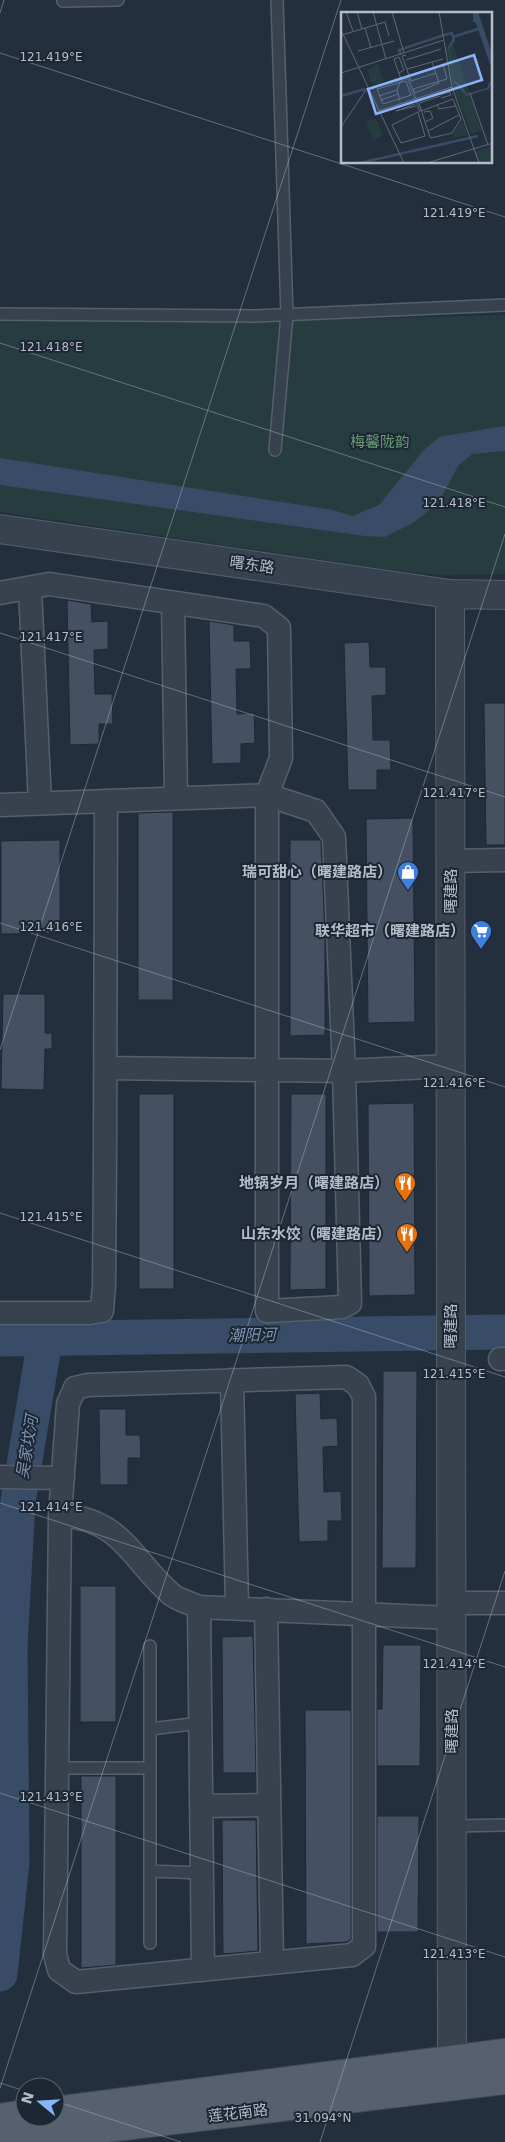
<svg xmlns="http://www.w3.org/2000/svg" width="505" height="2142" font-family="'DejaVu Sans','Noto Sans SC',sans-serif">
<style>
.green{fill:#263c3f}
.water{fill:#394c67}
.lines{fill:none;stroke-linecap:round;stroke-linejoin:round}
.river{stroke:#394c67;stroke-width:35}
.building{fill:#455162;stroke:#1f2835}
.service-casing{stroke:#565f6c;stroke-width:14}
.minor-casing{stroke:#565f6c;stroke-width:25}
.tertiary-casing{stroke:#565f6c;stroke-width:30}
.primary-casing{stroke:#414a57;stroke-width:30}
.service{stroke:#38414e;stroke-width:11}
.minor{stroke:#38414e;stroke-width:22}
.tertiary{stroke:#38414e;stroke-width:28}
.primary{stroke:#56606e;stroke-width:28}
.ticks{fill:none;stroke:#b4bcc9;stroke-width:1;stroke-opacity:0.45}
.labels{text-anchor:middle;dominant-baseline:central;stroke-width:4;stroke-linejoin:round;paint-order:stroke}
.park-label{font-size:15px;fill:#6b9a76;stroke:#1d2633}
.street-label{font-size:15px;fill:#b4bcc9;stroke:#1d2633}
.poi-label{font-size:15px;font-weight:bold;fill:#b4bcc9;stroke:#1d2633;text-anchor:end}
.water-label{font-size:16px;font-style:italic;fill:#7c92b1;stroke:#1d2633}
.inset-river{fill:none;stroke:#394c67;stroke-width:2.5}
.inset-road{fill:none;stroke:#5e6776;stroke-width:1}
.view{fill:#8ab4f8;fill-opacity:0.15;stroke:#8ab4f8;stroke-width:2.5}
.inset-edge{fill:none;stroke:#b4bcc9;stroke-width:2.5}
.ticks-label{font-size:12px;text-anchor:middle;fill:#b4bcc9;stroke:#1d2633;stroke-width:4;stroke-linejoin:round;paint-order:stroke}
</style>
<rect width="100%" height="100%" fill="#242f3e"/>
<path class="green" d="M505 315V574L442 575 392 570 0 512V317L305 320Z"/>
<path class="water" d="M505 426V451L472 454 458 466 439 502 413 523 385 537 365 536 0 485V458L333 510 352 516 379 505 424 450 439 437Z"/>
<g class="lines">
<path class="river" d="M0 1339 505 1332
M0 1974 12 1862 10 1647 18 1501 45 1340"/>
</g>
<path class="building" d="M67 600 91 604 92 622 108 621V649L94 650 95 694H112L113 724H99V744L70 745Z
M209 621 234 625V641H250L251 669H236L237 714 254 713 255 743 241 744V763L212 764Z
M369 642 370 667H386V695L372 696 373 740H390L391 770H377V790H348L344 643Z
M484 703H505V845H486Z
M173 812V1000H138V813Z
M413 818 415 1022 368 1023 366 819Z
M60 840V933L1 934V841Z
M290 840H320L321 841 325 936V1035L290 1036Z
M3 994H45V1033H52V1049H45L44 1090 1 1089Z
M139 1094H174V1289H139Z
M291 1094H326V1289L290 1290Z
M414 1103 415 1295 369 1296 368 1104Z
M383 1371H417L416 1568H382Z
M320 1393 321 1419 337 1418 338 1446 323 1447 324 1492 341 1491 342 1521H328V1541L299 1542 295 1394Z
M99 1409H126V1435H140L141 1458H128V1485H100Z
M80 1586H116V1722H80Z
M253 1636 256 1773H223L222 1637Z
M383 1645H421L420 1766H377V1709H382Z
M305 1710H351V1939L347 1942 306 1944Z
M81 1776H116V1965L81 1968Z
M377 1816H419L418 1932H377Z
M222 1820H256L258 1951 223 1954Z"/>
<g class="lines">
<g class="service-casing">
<path id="service" d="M63 1 118 0
M0 314 255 316 505 305
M275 450 287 315 277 0
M150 1646V1943
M150 1729 200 1723
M57 1768H150
M452 1826 505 1825
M150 1871 202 1873"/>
</g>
<g class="minor-casing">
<path id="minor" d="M30 588 40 803
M0 593 49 584 264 616 279 628 281 758 267 795V1311L342 1307 350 1303 344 1071 334 837 316 811 267 795 0 805
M173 603 176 798
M451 861 505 860
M106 1068 344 1071 451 1066
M0 1313H89L102 1311 104 1285 105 1158 106 801
M500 1359H505
M346 1377 358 1385 364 1397V1946L352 1955 76 1982 59 1970 55 1954 60 1515 68 1404 75 1388 88 1385Z
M232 1380 237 1608
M0 1477 63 1478
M60 1515C122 1519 131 1559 171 1594 178 1600 190 1603 199 1607L452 1618
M452 1603H505
M199 1607 203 1970
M266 1609 272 1963
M201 1806 269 1805"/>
</g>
<g class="tertiary-casing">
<path id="tertiary" d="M0 529 450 594 505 595
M450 594 452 2082"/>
</g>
<g class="primary-casing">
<path id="primary" d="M55 2111 505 2053
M0 2118 25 2114
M0 2141 505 2080"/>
</g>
<use href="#service" class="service"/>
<use href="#minor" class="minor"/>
<use href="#tertiary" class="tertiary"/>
<use href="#primary" class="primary"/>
</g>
<path class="ticks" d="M0 13 4 0M0 53 505 217M0 343 505 507M0 633 505 797M0 923 505 1087M0 1050 341 0M0 1213 505 1377M0 1503 505 1667M0 1793 505 1957M0 2083 25 2091M0 2088 505 534M55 2101 181 2142M320 2142 505 1571"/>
<defs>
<g id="shop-pin" transform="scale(1.125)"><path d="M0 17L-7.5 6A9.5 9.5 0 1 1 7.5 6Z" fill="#3f7fe0" stroke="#1d2633"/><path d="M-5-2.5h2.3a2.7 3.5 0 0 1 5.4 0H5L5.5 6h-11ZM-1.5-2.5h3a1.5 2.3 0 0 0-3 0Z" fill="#fff"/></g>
<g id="supermarket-pin" transform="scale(1.125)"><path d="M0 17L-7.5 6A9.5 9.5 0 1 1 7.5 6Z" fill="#3f7fe0" stroke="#1d2633"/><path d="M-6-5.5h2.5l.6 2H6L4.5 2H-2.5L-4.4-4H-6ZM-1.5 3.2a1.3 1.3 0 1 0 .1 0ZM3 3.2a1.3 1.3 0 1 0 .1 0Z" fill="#fff"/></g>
<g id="restaurant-pin" transform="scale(1.125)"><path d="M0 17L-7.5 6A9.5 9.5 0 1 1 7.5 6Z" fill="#e8710a" stroke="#1d2633"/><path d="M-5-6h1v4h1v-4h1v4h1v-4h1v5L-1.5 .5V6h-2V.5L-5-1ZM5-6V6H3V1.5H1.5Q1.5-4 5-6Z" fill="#fff"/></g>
</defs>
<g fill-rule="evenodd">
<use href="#shop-pin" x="408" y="872"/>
<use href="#supermarket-pin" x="481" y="931"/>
<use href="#restaurant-pin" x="405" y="1183"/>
<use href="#restaurant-pin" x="407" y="1234"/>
</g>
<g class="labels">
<g class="park-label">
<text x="380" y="442">梅馨陇韵</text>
</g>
<g class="street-label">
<text transform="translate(252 565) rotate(8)">曙东路</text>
<text transform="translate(451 891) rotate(-90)">曙建路</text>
<text transform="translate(451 1326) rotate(-90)">曙建路</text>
<text transform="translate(452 1731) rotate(-90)">曙建路</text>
<text transform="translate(238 2113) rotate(-7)">莲花南路</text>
</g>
<g class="poi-label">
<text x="392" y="872">瑞可甜心（曙建路店）</text>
<text x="465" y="931">联华超市（曙建路店）</text>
<text x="389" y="1183">地锅岁月（曙建路店）</text>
<text x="391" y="1234">山东水饺（曙建路店）</text>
</g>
<g class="water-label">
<text transform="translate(252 1335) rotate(-1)">潮阳河</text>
<text transform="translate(27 1447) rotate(-81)">吴家坟河</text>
</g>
</g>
<g transform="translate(341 12)">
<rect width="151" height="151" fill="#242f3e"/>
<path d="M112 32 141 119 130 122 112 74 105 35ZM37 52 43 70 35 72 30 70 27 58ZM35 107 42 123 32 128 25 110ZM121 108 127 123 90 130 111 125ZM151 134V151H137L133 140Z" fill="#263c3f"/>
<path d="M132 0H137L151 42V58L135 11 132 10ZM113 24 114 29 108 36 113 68 123 77 125 82 146 76 148 71 151 69 148 77 125 84 113 70 107 35Z" fill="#394c67"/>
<path class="inset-river" d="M60 43 58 38 103 23 111 21 112 25 140 16M67 66 79 100M30 76 67 66M0 84 24 77M19 151 137 124"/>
<path class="inset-road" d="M5 0 12 19M16 0 21 17M32 0 45 47M51 0 63 41M98 0 111 75 138 151M24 16 30 36M0 18 63 151M1 23 44 10 48 24M17 39 53 29M65 43 61 44 70 69 95 61M65 48 100 37M66 57 102 47M0 61 103 28M58 61 63 58 58 45 53 47 61 70M65 69 70 83 42 92 36 77ZM59 70 56 78 59 89M72 77 106 67 102 52M72 77 74 81 98 71 91 50M129 81 147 133M99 83 109 80 110 83 100 86M38 84 56 78M40 88 57 82M74 92 55 99 75 94M96 92 98 97 115 94M37 99 111 75M80 99 112 87 120 107 111 121 90 126 89 125 83 107 78 91 99 84M77 100 84 124 60 131 51 113ZM83 100 89 99 92 106 84 110M0 115 27 75M87 119 118 103M86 151 152 131"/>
<path class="view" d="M133 43 141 68 35 102 27 77Z"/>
<rect width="151" height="151" class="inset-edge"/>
</g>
<g class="ticks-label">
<text x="51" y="61">121.419°E</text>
<text x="454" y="217">121.419°E</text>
<text x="51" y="351">121.418°E</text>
<text x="454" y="507">121.418°E</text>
<text x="51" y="641">121.417°E</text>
<text x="454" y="797">121.417°E</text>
<text x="51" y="931">121.416°E</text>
<text x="454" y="1087">121.416°E</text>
<text x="51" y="1221">121.415°E</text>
<text x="454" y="1378">121.415°E</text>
<text x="51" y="1511">121.414°E</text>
<text x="454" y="1668">121.414°E</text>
<text x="51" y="1801">121.413°E</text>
<text x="454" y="1958">121.413°E</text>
<text x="323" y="2122">31.094°N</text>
</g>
<g transform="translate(40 2102) rotate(288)"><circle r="24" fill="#1d2633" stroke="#59626f"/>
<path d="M0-4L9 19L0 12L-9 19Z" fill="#8ab4f8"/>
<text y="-8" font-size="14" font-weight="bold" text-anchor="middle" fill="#b4bcc9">N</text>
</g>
</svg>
